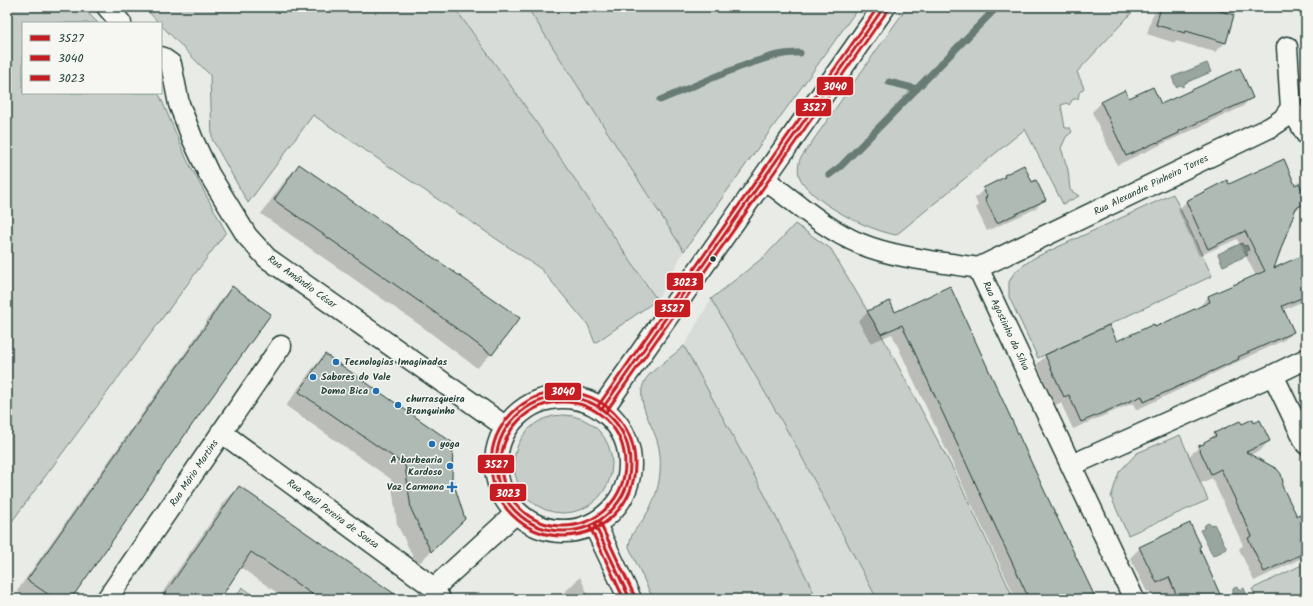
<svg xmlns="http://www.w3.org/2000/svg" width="1313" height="606" font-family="Kalam,sans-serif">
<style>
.built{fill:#d8dcd8}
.green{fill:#c7cec9;stroke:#73867e}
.water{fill:#99a6a0;stroke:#687c75}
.shadow{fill:#0003}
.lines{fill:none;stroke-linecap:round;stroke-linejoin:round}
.stream{stroke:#687c75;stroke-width:7}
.building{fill:#b0bab5;stroke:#1f3d34}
.street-casing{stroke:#1f3d34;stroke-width:23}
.secondary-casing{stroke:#1f3d34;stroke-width:25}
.street{stroke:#f6f6f2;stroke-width:20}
.secondary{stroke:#f6f6f2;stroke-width:22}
.bus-1-casing{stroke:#f6f6f2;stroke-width:6}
.bus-2-casing{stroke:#f6f6f2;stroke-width:6}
.bus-3-casing{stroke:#f6f6f2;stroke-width:6}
.bus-1{stroke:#c61d23;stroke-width:3}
.bus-2{stroke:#c61d23;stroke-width:3}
.bus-3{stroke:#c61d23;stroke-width:3}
.bus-dot{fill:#1f3d34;stroke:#f6f6f2;stroke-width:1.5}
.poi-dot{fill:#1f6fb2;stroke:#f6f6f2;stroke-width:1.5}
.labels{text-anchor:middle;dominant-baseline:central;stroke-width:3;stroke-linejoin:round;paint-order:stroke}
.street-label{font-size:10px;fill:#1f3d34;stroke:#f6f6f2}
.poi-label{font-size:10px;font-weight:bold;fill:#1f3d34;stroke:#f6f6f2;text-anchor:start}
.line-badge{stroke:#f6f6f2;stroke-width:1.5}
.badge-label{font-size:11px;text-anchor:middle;font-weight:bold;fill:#fff}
</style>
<rect width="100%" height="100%" fill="#e9ebe7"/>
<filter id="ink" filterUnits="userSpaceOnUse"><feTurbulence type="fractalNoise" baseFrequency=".025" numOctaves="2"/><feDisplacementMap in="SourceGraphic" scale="8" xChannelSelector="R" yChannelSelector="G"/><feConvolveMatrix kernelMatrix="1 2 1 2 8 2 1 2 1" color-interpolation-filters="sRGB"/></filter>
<g filter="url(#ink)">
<path class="built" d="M454 7H527L531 12 684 251 657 300 521 100Z
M711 299 796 446 877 599H817L684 346Z"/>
<path class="green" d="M7 7H82L98 23H23V93H157L160 96 187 160 226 232 7 528Z
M144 7H454L521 100 657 300 595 343 588 325 541 269 313 115 248 203 212 139 210 75 161 25V23H159Z
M527 7H859L684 251Z
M907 7H1137L1077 72 1084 88 1079 93 1078 99H1073L1069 105 1067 103 1061 105 1065 128H1070L1072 132 1066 137 1061 148 1068 170 1070 190 1079 196 1063 204 1025 129 896 235C869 230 816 205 801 180 797 173 798 166 800 159Z
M1173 194 1212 276 1038 358 1009 297V282L1014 273 1021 267 1034 258Z
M795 224 831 249 881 334 954 471 1014 599H877L796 446 711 299 765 256Z
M684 346 768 501 817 599H653L629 547C630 532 639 527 646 515 652 505 657 493 659 481 661 469 661 456 658 444 653 423 630 396 649 375 659 365 673 356 684 346Z
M514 464a49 49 0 1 1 98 0a49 49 0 1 1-98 0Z
M1180 435 1208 500 1128 535 1111 497 1119 472 1137 453Z
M1306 563V599H1257L1252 589Z
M242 587 259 599H235Z"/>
<path class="water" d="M1207 63 1211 72 1185 83 1183 87 1180 85 1176 87 1172 77Z
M1242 243 1244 246 1247 245 1249 250 1246 252 1248 255 1223 266 1218 254Z
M1208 523 1211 525 1214 524 1227 549 1213 556 1200 530 1204 529 1205 525Z
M1236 587 1241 590 1244 588 1248 599H1232L1230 595 1233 594V589Z"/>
<path class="shadow" d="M1161 7H1235L1225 43 1215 52 1176 41 1175 43 1147 34 1152 16Z
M1246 7H1253L1250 10Z
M1125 92 1129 99 1161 105 1252 97 1242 107 1117 165 1092 112 1101 103Z
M299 165 491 354 477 368 424 328 261 214 286 179Z
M1005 175 1032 183 1044 200 1035 209 987 231 976 208 978 206 975 198 984 189 998 182Z
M1228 185 1303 204 1293 213 1273 270 1306 255V300L1283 310 1293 332 1284 340 1136 410 1133 403 1073 429 1061 403 1055 405 1037 364 1046 356 1116 342 1155 328 1201 307 1200 306 1208 297 1256 276 1237 239 1199 256 1178 210 1187 201Z
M232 288 166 459 69 599H29L17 591 189 347 222 298Z
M868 312 895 313 1095 599H1016L892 334 871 343 858 321Z
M325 355 451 478 464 519 417 565 397 524 391 479 286 406 312 369Z
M1215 434 1269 441 1260 451 1249 455 1281 487 1296 518 1306 531V556L1304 557 1254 581 1239 549 1243 545 1212 478 1201 483 1189 456Z
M239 487 377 599H286L240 567 218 599H158L226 500Z
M1189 524 1222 599H1153L1149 591 1147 592 1130 558 1140 548Z
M580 577 590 599H558Z"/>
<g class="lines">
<path class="stream" d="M889 82 917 89
M660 100C688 89 715 76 743 66 763 59 780 52 800 53
M829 175 841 166 997 7"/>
</g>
<path class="building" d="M1161 7H1207L1234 15 1226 43 1186 31 1185 33 1156 25Z
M1240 68 1253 98 1179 131V133L1157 143V142L1126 156 1101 102 1125 90 1129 98 1153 87 1161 104Z
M1284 159 1295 185 1299 183 1306 198V203L1296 208 1274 268 1306 254V296L1282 306 1294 332 1238 357 1239 359 1144 402 1142 396 1081 422 1069 395 1064 397 1045 355 1109 325 1117 341 1154 324 1155 327 1210 302 1208 296 1265 271 1245 231 1208 249 1186 201 1227 180 1229 184Z
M299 164 520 318 492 355 437 314 274 200Z
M1024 165 1032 182 1036 180 1046 200 997 223 985 199 987 196 983 188 1005 177 1004 175Z
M232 286 271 314 167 460 134 510 71 599H55L27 580 199 336Z
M950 286 1044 490 1096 599H1029L902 325 881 334 867 311 890 301 895 312Z
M325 354 453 443 452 478 465 519 431 552 411 509 405 465 299 392Z
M1253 419 1254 423 1260 420 1270 441 1246 452 1277 469 1281 474 1283 482 1282 486 1297 516 1300 515 1306 528V552L1264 572 1248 538 1252 536 1221 469 1211 474 1198 446 1204 444V442L1216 436 1214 433 1240 421 1242 424Z
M239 486 338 555 402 599H319L251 552 220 599H161Z
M1190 523 1201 546 1199 547 1222 599H1178L1169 577 1157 583 1139 547Z"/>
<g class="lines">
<g class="street-casing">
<path id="street" d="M107 7 121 23
M1287 47 1291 108
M161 57 171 64 179 104 193 140 209 174 247 236 267 258 506 427
M764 179C794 201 826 230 861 244 895 258 941 262 978 268L1134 599
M978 268 1271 127 1283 119 1291 108 1306 134
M1273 375 1306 444
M221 432 434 588 440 599
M1072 465 1273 375 1306 359
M434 588 516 513
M107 599 281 346"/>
</g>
<g class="secondary-casing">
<path id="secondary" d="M496 464a67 67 0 1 1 134 0a67 67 0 1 1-134 0Z
M602 409 884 7
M595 525 630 599"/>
</g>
<use href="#street" class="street"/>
<use href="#secondary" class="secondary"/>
<g class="bus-1-casing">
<path id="bus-1" d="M496 464a67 67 0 1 1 134 0a67 67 0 1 1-134 0Z
M602 409 884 7
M595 525 630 599"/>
</g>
<g class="bus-2-casing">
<path id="bus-2" d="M491 464a72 72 0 1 1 144 0a72 72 0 1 1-144 0Z
M606 412 888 10
M590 527 624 599"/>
</g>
<g class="bus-3-casing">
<path id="bus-3" d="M501 464a62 62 0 1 1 124 0a62 62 0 1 1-124 0Z
M598 406 878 7
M600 523 635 597"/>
</g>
<use href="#bus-1" class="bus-1"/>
<use href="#bus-2" class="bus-2"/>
<use href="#bus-3" class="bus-3"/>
</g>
</g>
<circle class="bus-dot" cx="713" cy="259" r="3.5"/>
<g class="poi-dot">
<circle cx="336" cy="362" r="4"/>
<circle cx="313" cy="377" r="4"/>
<circle cx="376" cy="391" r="4"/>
<circle cx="398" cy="405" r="4"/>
<circle cx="432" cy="444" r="4"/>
<circle cx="450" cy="466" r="4"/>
<path d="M450 481h4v4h4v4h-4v4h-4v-4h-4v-4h4z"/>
</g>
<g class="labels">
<g class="street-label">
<text transform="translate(1151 185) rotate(-26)">Rua Alexandre Pinheiro Torres</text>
<text transform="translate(302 282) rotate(36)">Rua Amândio César</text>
<text transform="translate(1006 326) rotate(65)">Rua Agostinho da Silva</text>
<text transform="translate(194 473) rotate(-56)">Rua Mário Martins</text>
<text transform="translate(333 514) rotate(36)">Rua Raúl Pereira de Sousa</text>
</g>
<g class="poi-label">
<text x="344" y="362">Tecnologias Imaginadas</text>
<text x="321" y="377">Sabores do Vale</text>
<text x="368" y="391" text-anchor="end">Doma Bica</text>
<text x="406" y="399">churrasqueira<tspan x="406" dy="12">Branquinho</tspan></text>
<text x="440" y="444">yoga</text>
<text x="442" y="460" text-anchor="end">A barbearia<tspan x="442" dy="12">Kardoso</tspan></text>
<text x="444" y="487" text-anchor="end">Vaz Carmona</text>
</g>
</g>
<g class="line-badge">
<rect x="816" y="76" width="38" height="20" rx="4" fill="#c61d23"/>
<rect x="795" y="98" width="37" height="19" rx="4" fill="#c61d23"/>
<rect x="666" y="272" width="38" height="19" rx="4" fill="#c61d23"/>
<rect x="654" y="299" width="37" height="19" rx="4" fill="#c61d23"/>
<rect x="544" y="382" width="38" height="19" rx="4" fill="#c61d23"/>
<rect x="477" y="454" width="38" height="20" rx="4" fill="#c61d23"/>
<rect x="489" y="483" width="38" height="19" rx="4" fill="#c61d23"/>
</g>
<g class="badge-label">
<text x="835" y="90">3040</text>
<text x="814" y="111">3527</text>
<text x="685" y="286">3023</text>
<text x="672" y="312">3527</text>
<text x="563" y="395">3040</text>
<text x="496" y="468">3527</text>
<text x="508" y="497">3023</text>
</g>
<rect width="1313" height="606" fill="none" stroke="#f6f6f2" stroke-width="24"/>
<rect x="12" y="12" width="1289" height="582" fill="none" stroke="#1f3d34" stroke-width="1.5" filter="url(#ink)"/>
<rect x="22" y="22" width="140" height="72" fill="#f6f6f2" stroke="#a0aca6"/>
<rect x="30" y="35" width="20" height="6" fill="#c61d23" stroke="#a0aca6"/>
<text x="58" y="42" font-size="12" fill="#1f3d34">3527</text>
<rect x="30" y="55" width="20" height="6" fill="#c61d23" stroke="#a0aca6"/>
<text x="58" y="62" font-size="12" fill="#1f3d34">3040</text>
<rect x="30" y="75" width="20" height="6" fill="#c61d23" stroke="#a0aca6"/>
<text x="58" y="82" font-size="12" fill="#1f3d34">3023</text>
</svg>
